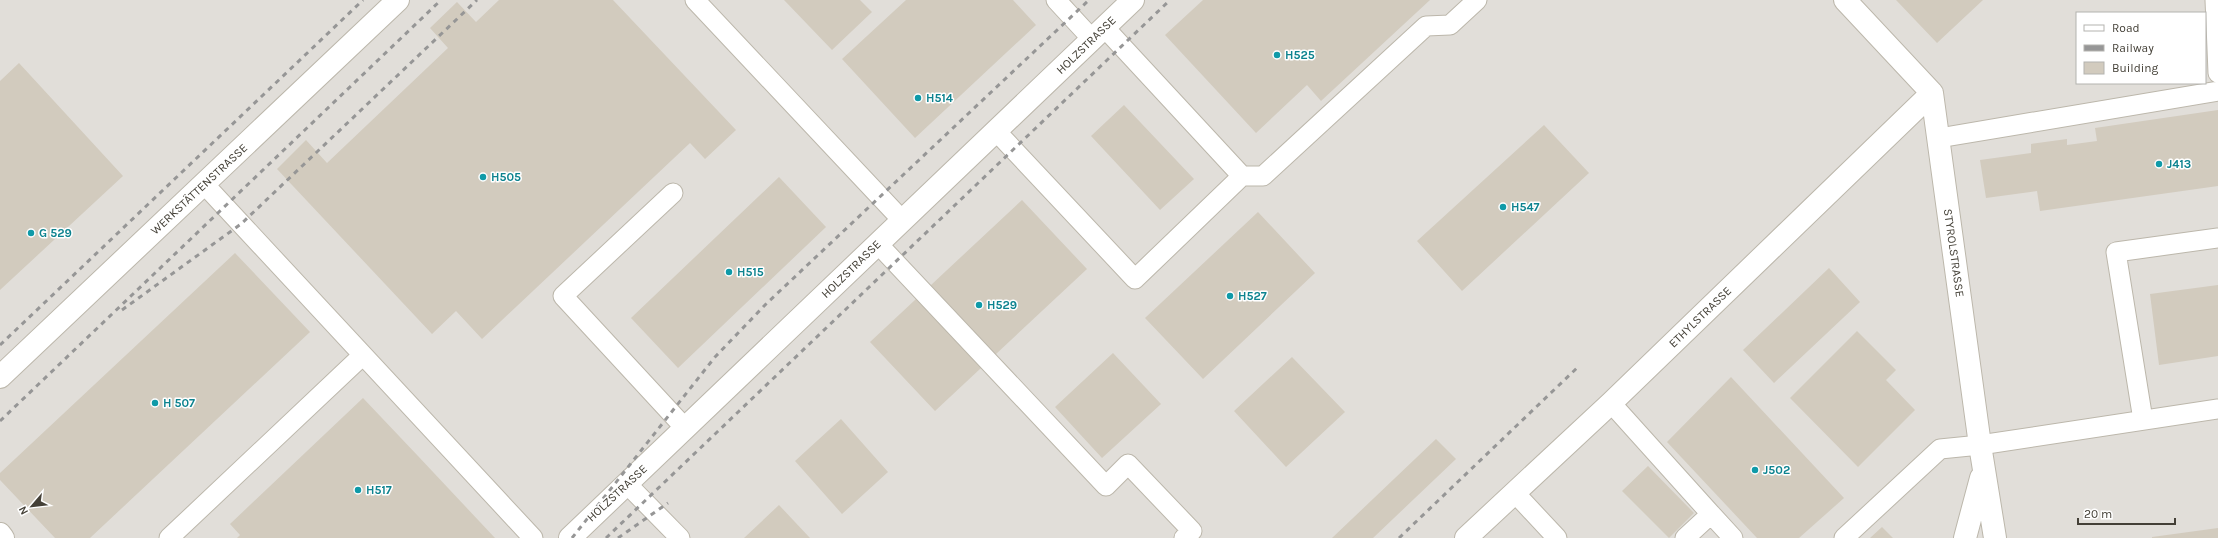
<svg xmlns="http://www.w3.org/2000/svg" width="2218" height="538" font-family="Karla,sans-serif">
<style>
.industrial{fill:#e1ded9;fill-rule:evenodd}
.building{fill:#d2cbbe}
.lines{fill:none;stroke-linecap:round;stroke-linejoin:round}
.service-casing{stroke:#bcb7ab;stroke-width:21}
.minor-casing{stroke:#bcb7ab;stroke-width:24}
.service{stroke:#fff;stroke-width:19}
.minor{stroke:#fff;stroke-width:22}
.rail{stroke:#969696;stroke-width:3;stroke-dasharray:5 5;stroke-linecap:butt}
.culture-dot{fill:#0f9aa8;stroke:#fff;stroke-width:1.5}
.labels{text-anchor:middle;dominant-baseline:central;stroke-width:3;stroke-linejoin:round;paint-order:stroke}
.street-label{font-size:12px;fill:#444037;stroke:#fff}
.culture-label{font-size:12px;font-weight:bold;fill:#0d838f;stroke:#fff;text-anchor:start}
</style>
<rect width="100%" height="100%" fill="#f2efe8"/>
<path class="industrial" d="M0 0H2218V538H0ZM2077 13H2205V83H2077Z"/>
<path class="building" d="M499 0H613L736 130 705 159 690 143 482 339 456 311 432 334 277 169 306 140 327 163 448 48 430 28 457 2 476 22Z
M784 0H860L872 12 832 50Z
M906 0H1013L1036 25 915 138 842 59Z
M1203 0H1430L1321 101 1307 85 1256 133 1165 35Z
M1896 0H1983L1937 43Z
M19 63 123 176 0 290V81Z
M1124 105 1194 179 1160 210 1091 136Z
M2218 110V186L2040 211 2037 191 1986 198 1980 160 2031 153V144L2067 139V145L2097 141 2095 128Z
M1544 125 1589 173 1462 291 1417 241Z
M779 177 826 227 678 368 631 318Z
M1022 200 1087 269 935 411 870 342Z
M1258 212 1315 273 1203 379 1145 318Z
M235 253 310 332 90 538H55L0 480V473Z
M1829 268 1860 302 1774 383 1743 350Z
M2218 285V356L2159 365 2150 294Z
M1857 331 1896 370 1886 380 1915 410 1858 467 1790 398Z
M1113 353 1161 404 1102 458 1055 407Z
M1292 357 1345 412 1286 467 1234 411Z
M1731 377 1844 498 1799 538H1757L1667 442Z
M363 398 418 456 495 538H237L240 535 230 524Z
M841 419 888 472 842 514 795 461Z
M1436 439 1456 459 1373 538H1332Z
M1648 466 1694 513 1669 538 1622 491Z
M779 505 810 538H744Z
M1882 527 1893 538H1870Z
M2218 528V538H2152V537Z"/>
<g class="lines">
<g class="service-casing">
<path id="service" d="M695 0 902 220
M1056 0 1092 39
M2215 0 2218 73
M996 131 1135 279 1242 176 1104 27
M1939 138 2218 91
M1242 176H1263L1426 26 1450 25 1477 0
M204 184 533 538
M673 193 563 296 685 428
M878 244 1106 486 1128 464 1192 531 1184 538
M1611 403 1711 514 1685 538
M2143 420 2116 252 2218 238
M627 484 680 538
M1515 493 1557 538
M1711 514 1733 538
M169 538 363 355
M1844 538 1940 449 1980 445 2218 409"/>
</g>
<g class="minor-casing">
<path id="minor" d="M1845 0 1932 93 1980 445 1995 538
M0 377 398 0
M0 534 3 538
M570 538 1133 0
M1466 538 1611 403 1932 93
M1965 538 1981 478"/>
</g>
<use href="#service" class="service"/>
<use href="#minor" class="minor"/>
<path class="rail" d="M122 310 241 224 477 0
M0 345 363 0
M0 421 441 0
M572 538 715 357 766 304 1089 0
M606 538 1170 0
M618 538 668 503
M1399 538 1578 367"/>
</g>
<g class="culture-dot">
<circle cx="1277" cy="55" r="4"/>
<circle cx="918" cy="98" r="4"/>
<circle cx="2159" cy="164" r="4"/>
<circle cx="483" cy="177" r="4"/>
<circle cx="1503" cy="207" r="4"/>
<circle cx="31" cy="233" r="4"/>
<circle cx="729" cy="272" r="4"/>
<circle cx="1230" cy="296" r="4"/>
<circle cx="979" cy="305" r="4"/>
<circle cx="155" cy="403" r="4"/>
<circle cx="1755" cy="470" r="4"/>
<circle cx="358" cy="490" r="4"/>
</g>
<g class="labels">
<g class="street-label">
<text transform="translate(1086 45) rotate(-44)">HOLZSTRASSE</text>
<text transform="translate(199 189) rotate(-43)">WERKSTÄTTENSTRASSE</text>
<text transform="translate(1954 253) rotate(82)">STYROLSTRASSE</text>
<text transform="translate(851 269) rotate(-44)">HOLZSTRASSE</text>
<text transform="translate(1700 317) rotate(-44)">ETHYLSTRASSE</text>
<text transform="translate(617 493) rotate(-43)">HOLZSTRASSE</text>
</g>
<g class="culture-label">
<text x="1285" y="55">H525</text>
<text x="926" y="98">H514</text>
<text x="2167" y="164">J413</text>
<text x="491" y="177">H505</text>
<text x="1511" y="207">H547</text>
<text x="39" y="233">G 529</text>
<text x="737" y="272">H515</text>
<text x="1238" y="296">H527</text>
<text x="987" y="305">H529</text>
<text x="163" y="403">H 507</text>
<text x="1763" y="470">J502</text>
<text x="366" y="490">H517</text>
</g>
</g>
<rect x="2076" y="12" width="130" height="72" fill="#ffffff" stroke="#b4b3af"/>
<rect x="2084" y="25" width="20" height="6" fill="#ffffff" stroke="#b4b3af"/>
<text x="2112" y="32" font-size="12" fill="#444037">Road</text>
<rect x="2084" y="45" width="20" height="6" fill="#969696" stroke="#b4b3af"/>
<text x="2112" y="52" font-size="12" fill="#444037">Railway</text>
<rect x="2084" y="62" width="20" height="12" fill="#d2cbbe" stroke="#b4b3af"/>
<text x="2112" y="72" font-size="12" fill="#444037">Building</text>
<g transform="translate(32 506) rotate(242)" stroke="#ffffff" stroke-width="3" paint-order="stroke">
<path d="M0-3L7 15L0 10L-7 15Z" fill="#444037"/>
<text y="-6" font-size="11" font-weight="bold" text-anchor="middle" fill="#444037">N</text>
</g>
<path d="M2078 518v6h97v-6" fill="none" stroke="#444037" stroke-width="2"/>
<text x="2084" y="518" font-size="12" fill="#444037" stroke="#ffffff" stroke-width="3" paint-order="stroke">20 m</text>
</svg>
